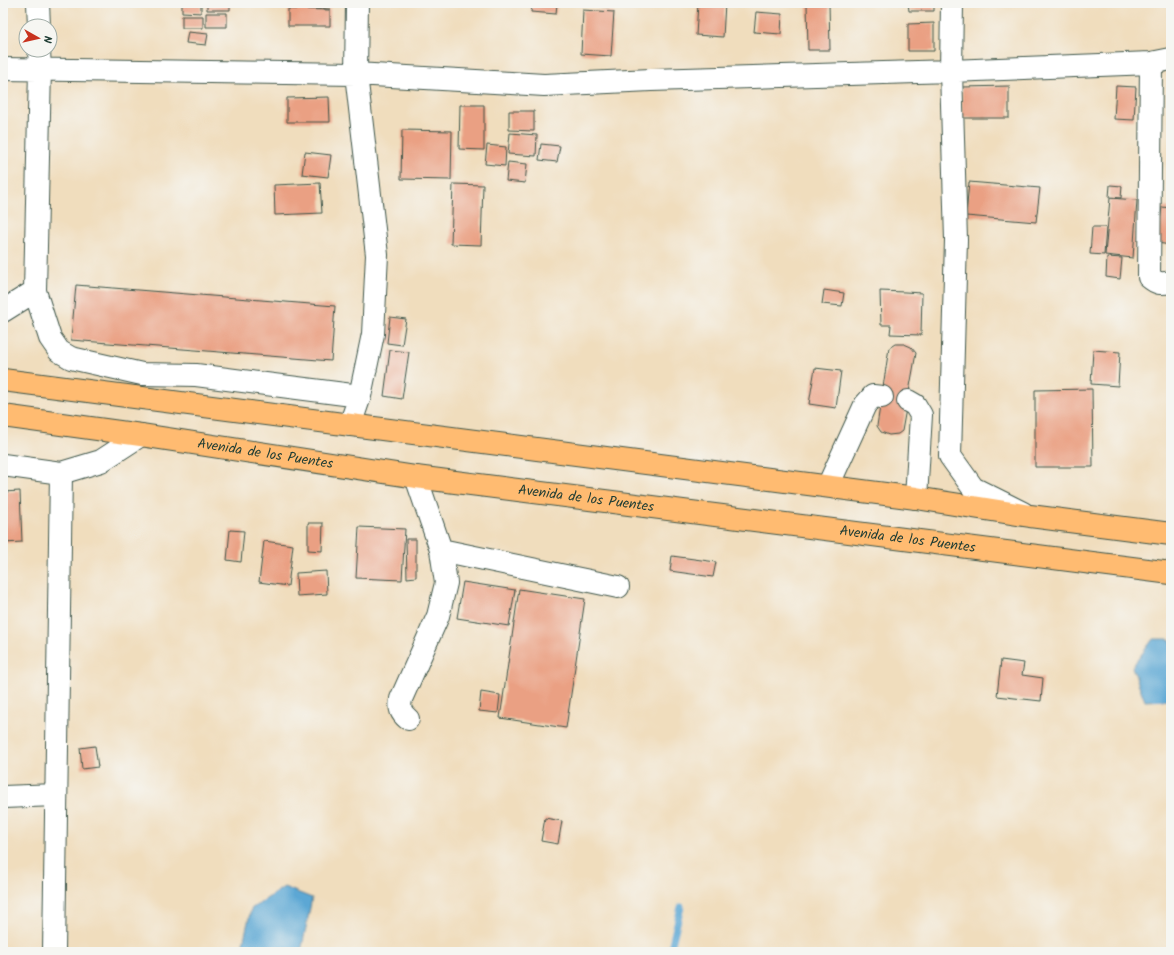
<svg xmlns="http://www.w3.org/2000/svg" width="1174" height="955" font-family="Kalam,sans-serif">
<style>
.water{fill:#5ca7d4;stroke:#3e7284}
.lines{fill:none;stroke-linecap:round;stroke-linejoin:round}
.stream{stroke:#5ca7d4;stroke-width:7}
.building{fill:#eaa083}
.minor-casing{stroke:#3e5549;stroke-width:24}
.major-casing{stroke:#3e5549;stroke-width:24}
.minor{stroke:#fff;stroke-width:22}
.major{stroke:#ffbb71;stroke-width:22}
.labels{text-anchor:middle;dominant-baseline:central;stroke-width:4;stroke-linejoin:round;paint-order:stroke}
.street-label{font-size:14px;fill:#1f3d34;stroke:#f6f6f2}
</style>
<rect width="100%" height="100%" fill="#f6f6f2"/>
<filter id="ink" filterUnits="userSpaceOnUse"><feTurbulence type="fractalNoise" baseFrequency=".025" numOctaves="2"/><feDisplacementMap in="SourceGraphic" scale="8" xChannelSelector="R" yChannelSelector="G"/><feConvolveMatrix kernelMatrix="1 2 1 2 8 2 1 2 1" color-interpolation-filters="sRGB"/></filter>
<filter id="wash" filterUnits="userSpaceOnUse"><feTurbulence type="fractalNoise" baseFrequency=".012" numOctaves="4" result="noise"/><feDisplacementMap in="SourceGraphic" scale="16" xChannelSelector="R" yChannelSelector="G"/><feGaussianBlur stdDeviation="0.9" result="paint"/><feColorMatrix in="noise" values="0 0 0 0 0 0 0 0 0 0 0 0 0 0 0 0 0 1.4 0 .05"/><feComposite in="paint" operator="in"/></filter>
<g filter="url(#wash)">
<rect width="100%" height="100%" fill="#f0ddbd"/>
<path class="water" d="M1153 639H1167L1171 640V700L1145 701 1132 667Z
M284 887 312 898 301 952H241L251 909Z"/>
<g class="lines">
<path class="stream" d="M670 952 681 907"/>
</g>
<g id="blocks">
<path class="building" d="M182 3H201V13L182 12Z
M207 3H230V10H207Z
M291 3H331L330 9 290 6Z
M532 3H557L556 14 531 12Z
M586 3H613V7L586 6Z
M698 3H725L723 37 696 35Z
M807 3H829L830 50H808Z
M908 3H934V11H909Z
M288 9 330 10V26H288Z
M583 10 614 12 611 56 581 54Z
M756 12 782 14 781 34 754 32Z
M206 13H227V27H206Z
M182 16H203V28H182Z
M934 23V51H908V24Z
M188 32 208 34 206 45 186 43Z
M1009 86V118H962V87Z
M1116 86 1136 87 1134 120 1114 119Z
M329 97 330 122H287V98Z
M460 105H484V150L459 149Z
M509 111H534V131L509 130Z
M402 130 452 131 451 180 401 179Z
M510 133 537 135 536 156 508 154Z
M541 144 560 146 557 162 539 160Z
M487 145 506 147 505 166 485 164Z
M305 152 331 155 328 177 302 174Z
M508 162 527 164 525 183 506 181Z
M969 182 1040 188 1036 222 966 216Z
M320 183 322 213 275 215 274 185Z
M453 184 483 185 481 245 451 244Z
M1110 185 1122 186 1121 198 1109 197Z
M1110 198 1137 200 1133 258 1105 255Z
M1162 207 1171 208V245L1157 243Z
M1092 227H1106L1104 255 1090 254Z
M1107 257 1122 258 1120 279 1106 277Z
M76 285 335 306 331 361 71 340Z
M824 290 844 293 842 306 822 304Z
M880 291 905 292 922 293 921 335 890 334 891 325H881Z
M390 317 406 319 402 345 387 343Z
M895 344H904L911 347 916 353 902 431 898 434 889 435 881 432 877 426 889 348Z
M390 350 409 352 402 399 384 396Z
M1093 350 1120 352 1118 386 1091 384Z
M815 368 841 371 836 408 809 404Z
M1092 389 1093 467H1035V390Z
M20 491 22 542 3 543V492Z
M308 523H323L322 551 308 550Z
M359 527 405 529 402 580 356 578Z
M230 530 244 531 241 562 227 560Z
M406 539H416V577L407 578Z
M264 541 293 545 288 586 259 582Z
M672 556 716 562 713 577 670 571Z
M326 571 327 594 297 596 296 573Z
M463 582 515 590 509 626 457 618Z
M519 589 585 599 566 728 500 718Z
M1001 660 1024 663 1022 675 1043 678 1041 701 997 696Z
M481 692 500 695 498 713 479 711Z
M95 746 98 767 82 769 80 748Z
M545 818 562 821 558 844 541 841Z"/>
</g>
</g>
<g filter="url(#ink)">
<use href="#blocks" fill-opacity="0" stroke="#3e5549" stroke-width="1"/>
<g class="lines">
<g class="minor-casing">
<path id="minor" d="M38 3 39 26
M952 3 951 71 956 240 950 456 973 488 1023 513
M39 50 40 69 35 291 50 338 59 351 71 358 142 374 196 375 360 396
M1151 63 1149 277C1157 284 1161 284 1171 282
M3 69 356 74 544 85 651 80 951 71 1151 63 1171 59
M3 311 35 291
M908 401 915 405 921 415 916 498
M350 425 360 396 373 334 377 255 356 74 357 3
M3 465 61 473 101 461 141 435
M828 486 865 405 873 396 882 397
M441 550 618 587
M408 719C401 713 399 709 401 699L438 616 446 583 441 550 416 477
M3 797 56 795
M54 952 61 473"/>
</g>
<g class="major-casing">
<g id="major">
<path d="M3 380 916 498 1030 516 1171 534"/>
<path id="s1" d="M3 416 141 435 416 477 1171 573"/>
</g>
</g>
<use href="#minor" class="minor"/>
<use href="#major" class="major"/>
</g>
</g>
<g class="labels">
<g class="street-label">
<text stroke="none"><textPath href="#s1" startOffset="265">Avenida de los Puentes</textPath></text>
<text stroke="none"><textPath href="#s1" startOffset="589">Avenida de los Puentes</textPath></text>
<text stroke="none"><textPath href="#s1" startOffset="913">Avenida de los Puentes</textPath></text>
</g>
</g>
<rect width="1174" height="955" fill="none" stroke="#f6f6f2" stroke-width="16"/>
<g transform="translate(38 38) rotate(98)"><circle r="19" fill="#f6f6f2" stroke="#a0aca6"/>
<path d="M0-3L7 15L0 10L-7 15Z" fill="#c8321e"/>
<text y="-6" font-size="11" font-weight="bold" text-anchor="middle" fill="#1f3d34">N</text>
</g>
</svg>
